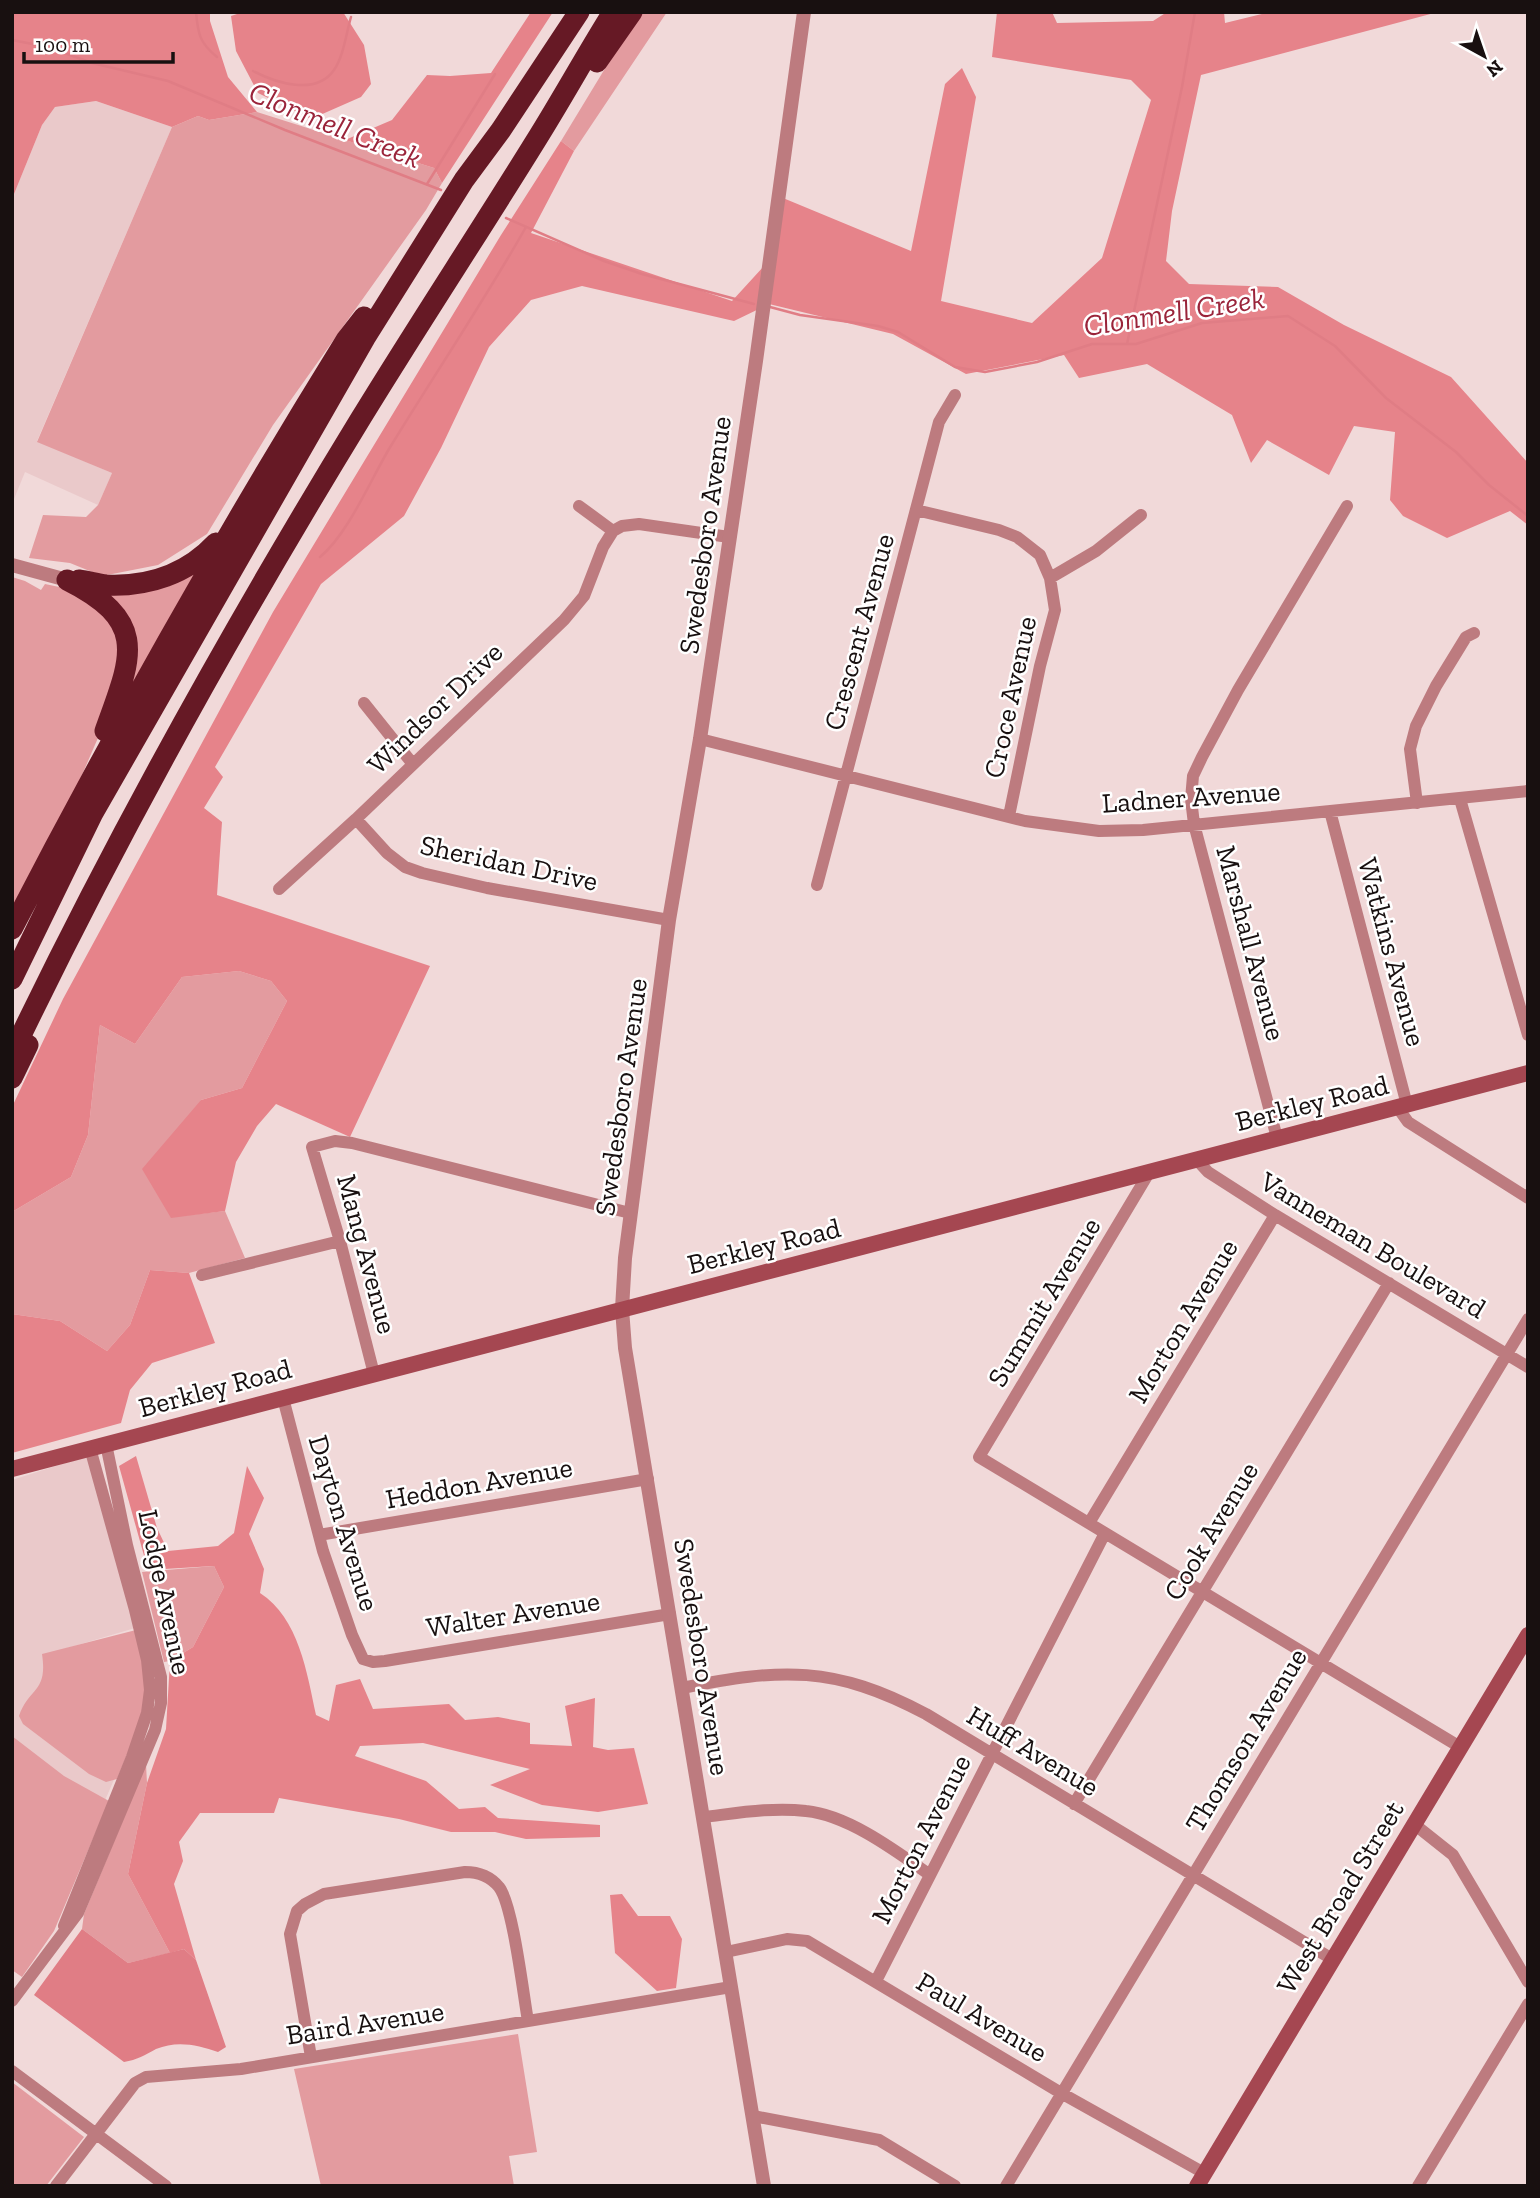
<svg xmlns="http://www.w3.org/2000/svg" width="1540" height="2198" font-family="'Zilla Slab',serif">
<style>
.built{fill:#eac9ca}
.green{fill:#e39b9f}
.forest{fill:#e6838a}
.water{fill:#e07d85}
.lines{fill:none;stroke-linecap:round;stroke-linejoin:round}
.stream{stroke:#e07d85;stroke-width:2.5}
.minor{stroke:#bd7b7f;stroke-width:12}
.tertiary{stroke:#bd7b7f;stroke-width:14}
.secondary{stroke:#a54751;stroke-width:16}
.motorway{stroke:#661925;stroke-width:21}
.labels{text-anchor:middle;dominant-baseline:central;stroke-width:5;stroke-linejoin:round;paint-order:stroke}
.street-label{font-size:28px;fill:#181010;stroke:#fff}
.water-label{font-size:30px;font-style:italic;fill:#9a243a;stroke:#fff}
</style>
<rect width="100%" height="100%" fill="#f1d9d9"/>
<path class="built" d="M96 101 172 127 37 441 112 473 98 505 25 472 12 504V199L42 125 55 107Z
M90 1455 135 1628 44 1655 45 1684 116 1775 103 1805 12 1741V1480Z"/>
<path class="green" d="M643 12H667L574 151 561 141 615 52Z
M257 112 434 168 442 183 426 210 273 425 207 534 158 565 102 576 70 563 29 558 43 515 86 517 98 505 112 473 37 442 172 127 198 116 209 120Z
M195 573 125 701 132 628 105 592Z
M12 577 25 581 41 590 45 584 78 591 104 607 121 643 104 724 69 805 12 920Z
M239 971 271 981 287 1001 242 1088 201 1100 171 1217 225 1211 245 1258 189 1273 150 1270 130 1325 107 1351 60 1321 12 1314V1212L71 1177 88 1135 100 1025 135 1044 182 977Z
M214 1566 224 1587 193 1647 170 1661 164 1662 142 1572Z
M136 1630 147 1682 144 1713 117 1779 106 1782 89 1774 23 1724 19 1716C29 1687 48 1693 42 1654Z
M12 1736 64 1776 109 1801 54 1931 22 1977 12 1970Z
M146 1764 147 1783 128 1874 170 1953 128 1963 82 1929 84 1914Z
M518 2034 537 2152 509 2156 514 2186H321L294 2069Z
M12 2082 84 2137 46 2186H12Z"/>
<path class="forest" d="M12 12H210V21L228 77 257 112 209 120 198 116 172 127 96 101 55 107 42 125 12 199Z
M243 12H343L364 45 371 84 361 97 311 119 258 93 236 51 231 16Z
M531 12H553L442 183 434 168 345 140 392 120 427 75 450 76 491 73Z
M997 12H1052L1057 23 1153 21 1167 12H1224L1225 23 1270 12H1438L1201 75 1172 211 1166 261 1189 284 1278 287 1344 325 1451 377 1528 463V525L1510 511 1447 538 1403 516 1390 500 1395 432 1354 426 1329 475 1267 440 1251 463 1232 415 1147 364 1079 378 1064 355 966 374 893 334 769 304 734 321 582 286 531 300 489 347 441 448 404 516 321 584 215 767 223 777 204 808 222 822 217 895 430 966 350 1137 276 1104 257 1126 236 1162 225 1211 171 1218 142 1169 201 1100 242 1088 287 1001 271 981 239 971 182 977 135 1044 100 1025 88 1135 71 1177 12 1212V1107L63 999 273 612 501 235 561 141 574 151 531 233 732 301 775 254 783 198 911 251 945 84 962 68 976 97 941 301 1032 323 1102 258 1151 100 1131 80 992 57Z
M150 1270 189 1273 215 1343 152 1363 130 1390 121 1423 12 1453V1314L60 1321 107 1351 130 1325Z
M136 1456 157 1528 168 1551 218 1546 234 1533 247 1466 264 1498 249 1534 264 1569 260 1593C299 1618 307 1673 316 1715L329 1721 336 1685 360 1679 373 1709 449 1704 465 1720 498 1717 530 1723V1744L572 1746 565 1706 595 1698 593 1747 608 1750 634 1748 648 1804 598 1812 542 1805 490 1785 530 1769 423 1743 360 1746 355 1756 426 1781 459 1809 485 1807 498 1818 600 1825V1837L526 1839 495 1832H451L399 1819 279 1798 274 1813H200L179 1842 183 1861 174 1884 196 1960 184 1949 170 1953 128 1874 147 1783 166 1729 170 1661 193 1647 224 1587 214 1566 148 1570 119 1466Z
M622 1894 638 1916H670L682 1939 676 1988 657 1991 615 1953 610 1895Z"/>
<path class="water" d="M82 1929 128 1963 184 1949 196 1960 226 2047 218 2052C198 2045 177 2040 156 2049 145 2055 137 2060 124 2062L34 1995Z"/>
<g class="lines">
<path class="stream" d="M196 12C198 35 200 43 217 57
M12 40 48 47 92 63 168 81 285 130 441 190
M253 71C276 83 316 96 334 70 344 55 346 34 351 17
M427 184 495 74
M506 218 604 261 642 274 754 304
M770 307 800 315 878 326 898 332 955 367 985 372 1037 362 1092 344H1136L1202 323 1288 316 1335 346 1386 398 1456 452 1489 485 1528 516
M1127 344 1182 87 1195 12
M320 557C348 534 370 481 389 449 434 375 483 303 526 227"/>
<path class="minor" d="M579 506 613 531
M916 510 999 530 1017 537 1040 555 1050 578 1055 610 1040 666 1009 816
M1050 578 1096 551 1141 515
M364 703 412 763
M700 739 1025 821 1099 831 1143 830 1528 791
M1460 799 1528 1035
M1417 803 1410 749 1416 726 1436 686 1466 637 1474 633
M1330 811 1407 1105
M356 819 387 853 405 867 422 873 487 888 669 920
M817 885 939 422 955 395
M279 889 356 819 564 620 584 596 603 547 613 531 622 526 639 524 729 537
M1398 1108 1408 1122 1528 1198
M1277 1138 1194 824 1191 799 1193 776 1202 757 1238 690 1347 506
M1197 1160 1208 1172 1275 1215 1528 1367
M1150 1171 979 1457 1460 1747
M202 1275 340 1241
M374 1374 340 1241 312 1147 335 1141 352 1143 630 1213
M283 1398 323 1551 352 1635 363 1659 373 1662 385 1661 670 1614
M1089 1523 1275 1215
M319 1535 648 1479
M682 1688C781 1668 834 1665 926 1714L1332 1959
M1074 1804 1389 1283
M704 1817C738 1813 772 1807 806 1811 848 1815 896 1851 930 1875
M1414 1824 1453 1855 1528 1982
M64 1926 132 1757 147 1713 150 1690 147 1660 135 1610 90 1448
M726 1952 787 1939 807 1941 1061 2093 1204 2173
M876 1981 1105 1533
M12 2001 78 1913 155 1730 161 1703V1677L127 1545 106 1444
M311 2057 290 1934 297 1911 305 1904 324 1894 465 1872C478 1872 490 1876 499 1887 513 1905 523 1993 528 2021
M12 2071 166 2186
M753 2116 879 2140 955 2186
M56 2186 135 2083 146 2077 241 2069 731 1987
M1006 2186 1528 1319
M1418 2186 1528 2004"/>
<path class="tertiary" d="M12 565 67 580
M764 2186 625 1348 622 1309 625 1258 669 920 700 739 756 361 804 12"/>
<path class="secondary" d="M12 1469 1528 1073
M1197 2186 1528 1635"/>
<path class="motorway" d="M597 62 632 12
M67 580C151 622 131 658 105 731
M79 580C88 581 97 584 106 585 148 587 187 574 216 543
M12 929C116 728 227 532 346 340L364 317
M12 979 93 813 365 338 464 180 501 130 579 12
M12 1054C116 837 235 624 361 418 418 325 478 234 535 142 562 99 586 55 613 12
M12 1078 28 1045"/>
</g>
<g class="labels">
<g class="street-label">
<text transform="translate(705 535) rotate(-82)">Swedesboro Avenue</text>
<text transform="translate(859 632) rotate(-75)">Crescent Avenue</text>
<text transform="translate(1010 697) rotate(-78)">Croce Avenue</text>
<text transform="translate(435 708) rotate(-44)">Windsor Drive</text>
<text transform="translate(1191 797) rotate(-4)">Ladner Avenue</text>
<text transform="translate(509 863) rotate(12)">Sheridan Drive</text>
<text transform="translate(1251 943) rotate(75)">Marshall Avenue</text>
<text transform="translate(1392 952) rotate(75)">Watkins Avenue</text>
<text transform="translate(621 1097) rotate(-82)">Swedesboro Avenue</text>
<text transform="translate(1312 1103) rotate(-14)">Berkley Road</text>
<text transform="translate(1373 1245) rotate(31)">Vanneman Boulevard</text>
<text transform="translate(764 1246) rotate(-14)">Berkley Road</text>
<text transform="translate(367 1254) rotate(75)">Mang Avenue</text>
<text transform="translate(1044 1302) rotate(-59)">Summit Avenue</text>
<text transform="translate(1183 1321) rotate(-59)">Morton Avenue</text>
<text transform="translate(215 1388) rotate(-15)">Berkley Road</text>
<text transform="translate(479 1483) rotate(-10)">Heddon Avenue</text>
<text transform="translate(344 1523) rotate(73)">Dayton Avenue</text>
<text transform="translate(1211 1531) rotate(-59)">Cook Avenue</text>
<text transform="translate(165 1592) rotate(78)">Lodge Avenue</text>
<text transform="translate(513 1614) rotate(-9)">Walter Avenue</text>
<text transform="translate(702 1657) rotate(81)">Swedesboro Avenue</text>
<text transform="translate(1246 1740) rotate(-59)">Thomson Avenue</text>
<text transform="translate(1033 1751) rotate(31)">Huff Avenue</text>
<text transform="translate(921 1839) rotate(-63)">Morton Avenue</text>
<text transform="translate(1340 1897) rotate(-59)">West Broad Street</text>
<text transform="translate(982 2017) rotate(31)">Paul Avenue</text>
<text transform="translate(365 2023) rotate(-9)">Baird Avenue</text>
</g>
<g class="water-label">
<text transform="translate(335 125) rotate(22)">Clonmell Creek</text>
<text transform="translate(1174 312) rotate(-9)">Clonmell Creek</text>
</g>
</g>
<rect width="1540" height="2198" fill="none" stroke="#181010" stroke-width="28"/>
<g transform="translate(1484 56) rotate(140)" stroke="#ffffff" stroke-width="5" paint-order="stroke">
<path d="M0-5L12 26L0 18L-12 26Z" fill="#181010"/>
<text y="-10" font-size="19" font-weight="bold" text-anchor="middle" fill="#181010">N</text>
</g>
<path d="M24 52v10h149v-10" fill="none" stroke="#181010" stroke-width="3.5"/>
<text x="35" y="52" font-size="21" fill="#181010" stroke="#ffffff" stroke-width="5" paint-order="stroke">100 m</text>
</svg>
